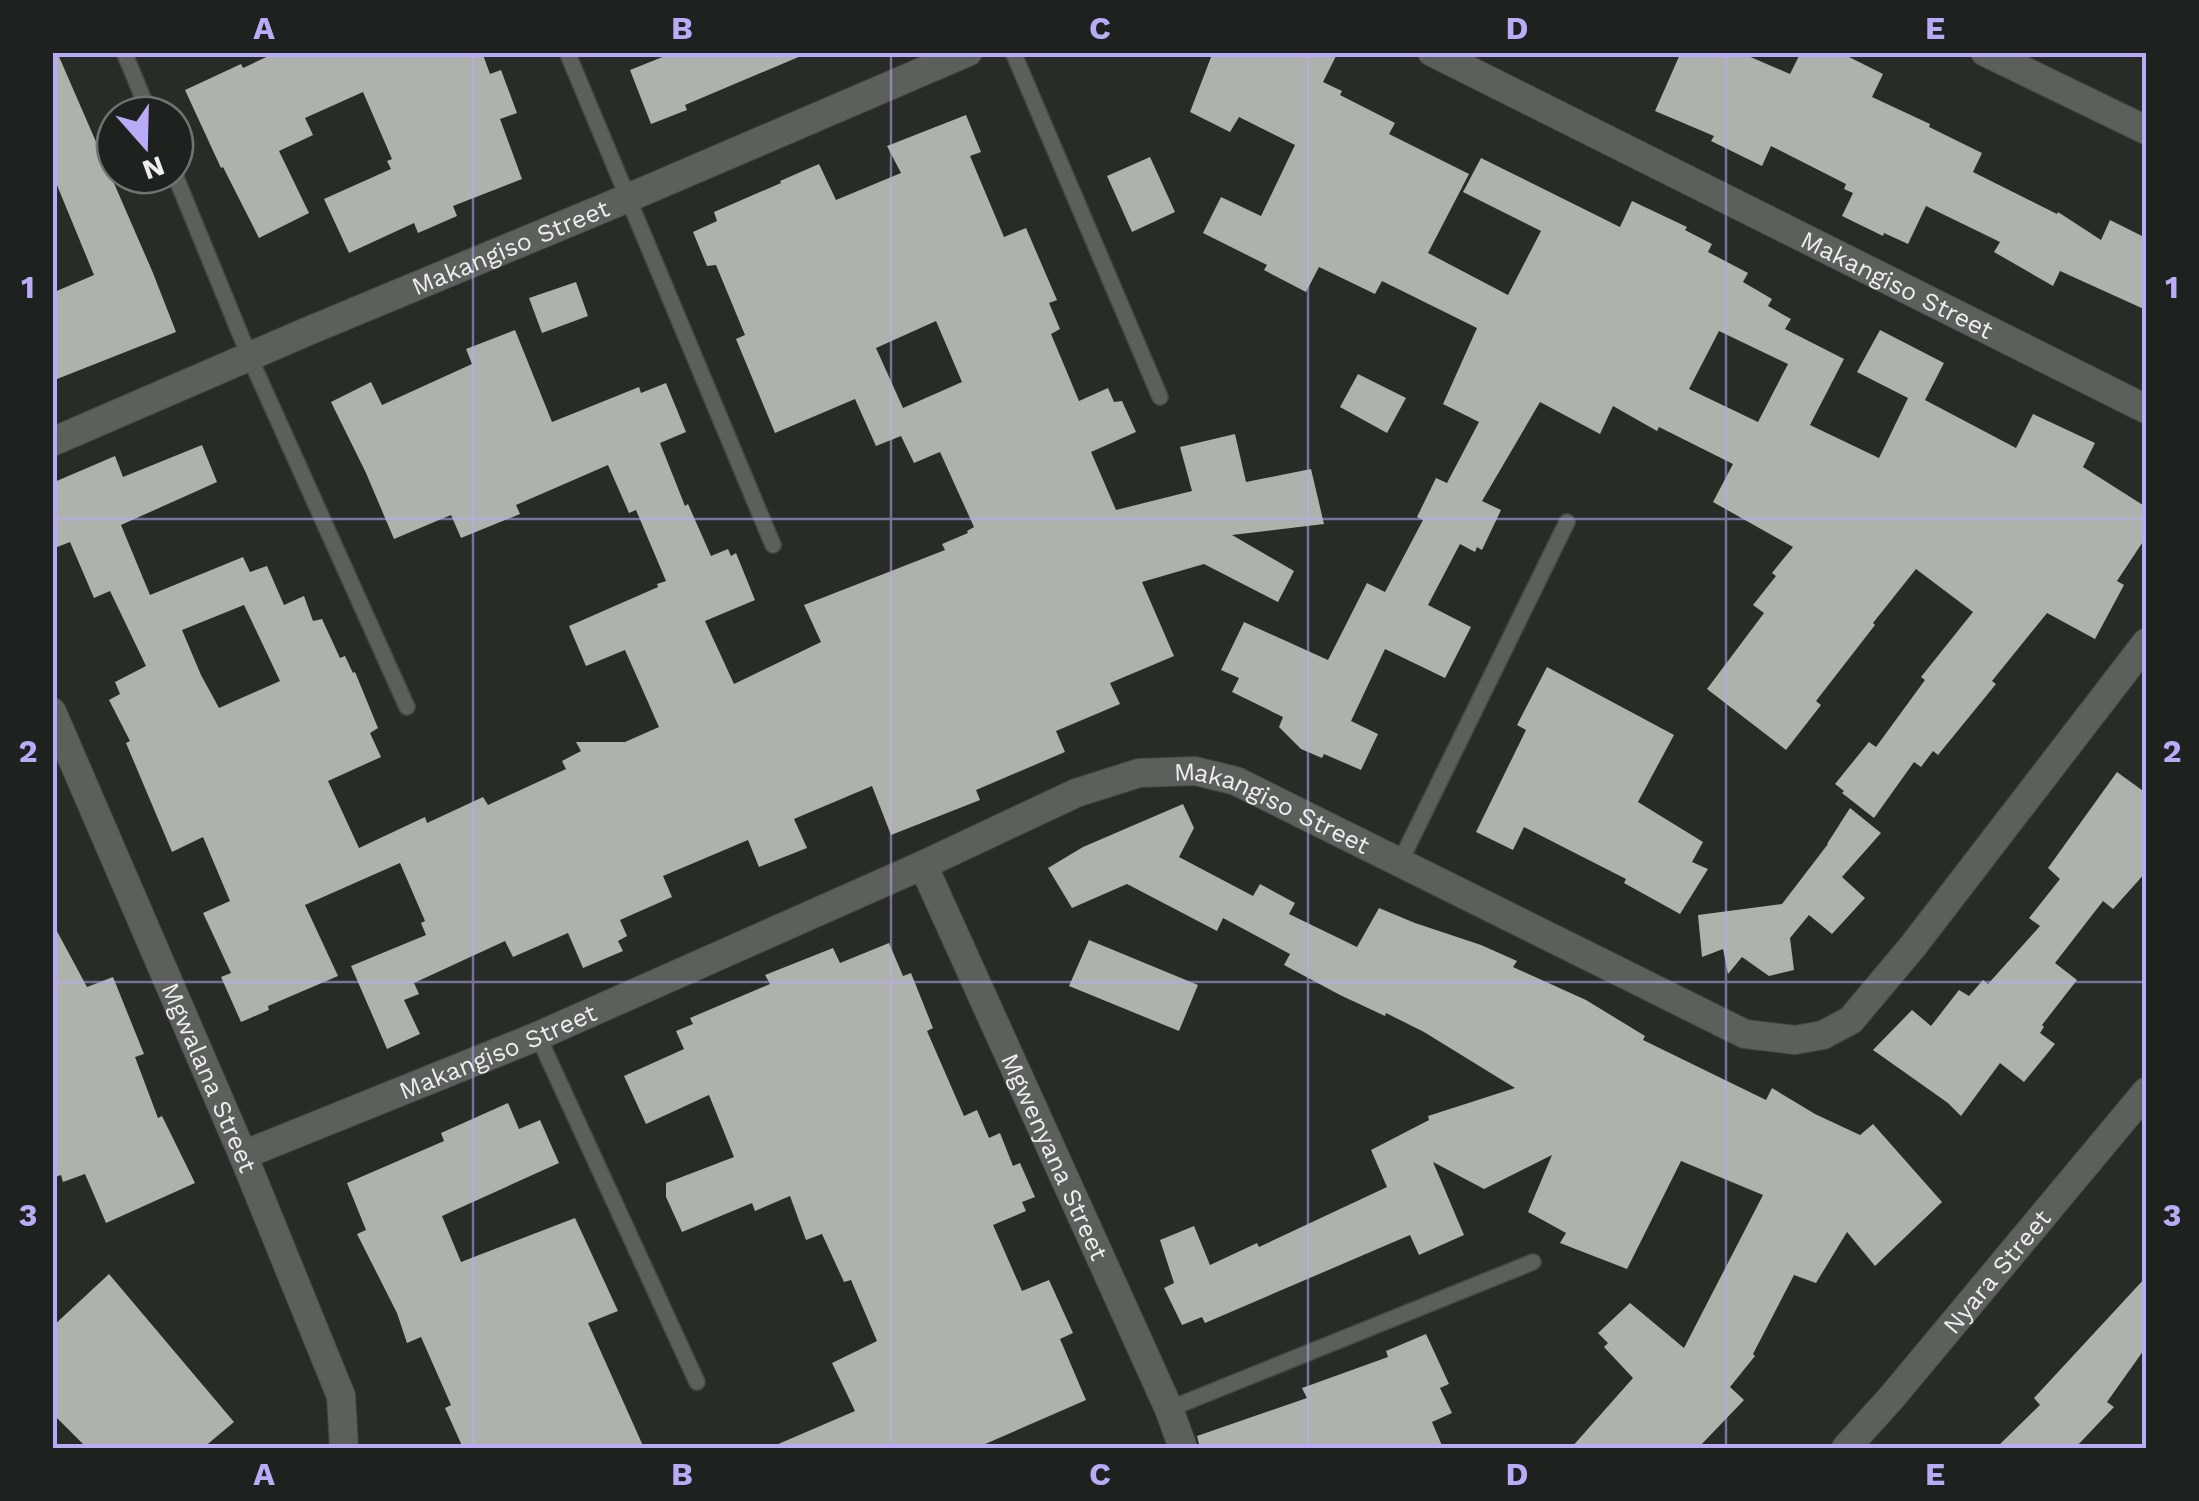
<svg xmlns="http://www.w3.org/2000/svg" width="2199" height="1501" font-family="'Work Sans',sans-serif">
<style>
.building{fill:#adb2ac;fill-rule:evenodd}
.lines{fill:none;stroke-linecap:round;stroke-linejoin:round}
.service-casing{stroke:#454845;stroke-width:18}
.minor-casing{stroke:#454845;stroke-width:30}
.tertiary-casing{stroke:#454845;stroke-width:30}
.service{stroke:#5c605b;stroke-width:15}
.minor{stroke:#5c605b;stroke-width:28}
.tertiary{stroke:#5c605b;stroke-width:28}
.grid{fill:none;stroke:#b9abf7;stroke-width:2.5;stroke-opacity:0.55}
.labels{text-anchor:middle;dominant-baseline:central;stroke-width:10;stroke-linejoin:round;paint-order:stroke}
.street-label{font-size:25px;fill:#ebeeeb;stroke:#1e221e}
.neatline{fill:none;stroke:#b9abf7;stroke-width:4}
.grid-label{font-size:32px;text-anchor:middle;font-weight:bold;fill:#b9abf7}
</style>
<rect width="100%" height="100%" fill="#282c27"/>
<path class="building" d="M52 52H57L153 273 176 332 52 381V293L94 275 52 173Z
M277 52H482L490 74 501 70 517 113 500 119 522 179 453 206 457 216 418 233 414 223 349 253 324 199 391 169 387 161 392 159 363 92 305 118 313 135 279 151 309 213 259 238 223 167 221 168 185 90 241 64 243 68Z
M675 52H808V53L685 105 687 110 651 124 630 70Z
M1213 52H1338L1323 82 1342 91 1340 95 1395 123 1389 134 1469 174 1428 253 1508 295 1541 231 1463 192 1481 158 1620 227 1632 201 1687 227 1685 230 1712 244 1708 252 1748 273 1743 282 1772 299 1768 306 1791 319 1785 329 1844 359 1810 425 1879 458 1908 398 1857 372 1880 330 1944 363 1925 400 2016 448 2033 414 2095 443 2083 467 2146 507V537L2117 581 2124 585 2095 639 2047 613 1992 681 1996 684 1938 755 1933 751 1921 767 1914 762 1874 818 1842 793 1844 791 1835 784 1869 742 1876 747 1925 680 1921 677 1973 612 1916 569 1873 623 1875 625 1816 701 1821 705 1786 750 1707 689 1764 613 1753 605 1776 576 1772 573 1793 547 1713 502 1733 464 1659 427 1657 431 1613 406 1600 434 1540 402 1482 501 1501 510 1482 550 1477 547 1475 552 1460 544 1428 605 1471 627 1445 678 1385 649 1351 721 1378 734 1361 770 1324 754 1322 758 1301 749 1279 727 1283 717 1232 692 1239 678 1221 670 1244 622 1328 660 1367 583 1385 592 1423 520 1417 517 1436 478 1447 483 1479 422 1443 404 1477 328 1382 281 1375 294 1319 267 1306 292 1264 270 1267 265 1203 233 1221 197 1261 216 1295 145 1239 117 1230 132 1190 112ZM1719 331 1788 364 1758 422 1689 389Z
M1681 52H1739L1790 74 1801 52H1839L1883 74 1872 97 1930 124 1929 127 1982 153 1973 172 2057 214 2058 212 2101 240 2110 220 2146 238V310L2060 271 2053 286 1994 252 2000 242 1926 206 1908 244 1884 233 1883 236 1842 216 1853 193 1844 189 1846 184 1771 146 1762 166 1711 141 1714 136 1655 111Z
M966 115 981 152 970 156 1004 237 1026 228 1057 300 1049 303 1060 329 1051 334 1079 401 1108 388 1114 402 1122 401 1136 432 1091 452 1116 510 1192 491 1180 447 1235 434 1246 482 1311 469 1324 524 1232 535 1294 571 1278 602 1204 564 1142 582 1174 656 1110 683 1120 704 1056 731 1065 752 976 790 980 800 891 835 872 786 794 819 807 848 759 867 748 840 663 876 672 897 620 920 627 936 618 941 623 951 583 968 568 933 513 957 505 941 414 983 419 994 404 1000 420 1034 387 1049 351 966 426 935 421 923 425 921 400 863 305 905 338 976 268 1006 269 1010 241 1022 221 977 231 973 203 913 230 901 203 837 172 852 126 743 130 741 109 700 120 694 115 682 146 666 110 591 94 598 70 542 52 549V483L115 456 123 477 202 445 217 482 121 525 150 595 243 557 250 572 267 566 284 605 304 596 313 621 322 619 340 658 345 656 353 673 355 672 378 728 370 733 381 757 328 781 359 848 425 817 427 823 483 797 488 805 566 769 562 761 581 751 576 742H625L659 727 625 650 586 666 569 626 658 587 657 584 666 581 636 510 629 513 608 465 516 505 520 514 461 538 451 515 394 539 366 473 331 402 371 382 382 405 472 364 466 349 515 330 552 422 639 387 641 393 666 383 686 432 660 443 685 506 688 504 711 556 728 549 731 556 736 553 755 600 705 621 734 684 821 642 804 605 945 550 942 544 968 533 967 531 974 527 940 452 914 463 901 436 876 446 855 399 775 433 736 339 745 335 716 265 707 266 693 232 717 221 714 212 781 183 780 181 819 164 836 200 901 173 887 146ZM936 321 962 382 903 408 876 348ZM244 605 280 681 219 708 201 675 182 630Z
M1150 157 1175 212 1132 232 1107 176Z
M576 282 588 316 542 333 529 298Z
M1358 374 1406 398 1387 433 1340 407Z
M1547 667 1674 735 1638 802 1703 842 1692 862 1708 869 1680 914 1624 883 1626 879 1524 827 1513 850 1476 832 1526 730 1517 725Z
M2117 772 2146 793V872L2113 909 2103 901 2055 963 2077 980 2042 1025 2044 1027 2040 1033 2055 1044 2024 1082 2000 1063 1961 1116 1948 1103 1873 1050 1912 1010 1931 1026 1959 990 1969 996 1983 980 1988 984 2040 926 2029 918 2060 879 2048 868Z
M1183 804 1194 828 1179 857 1253 896 1260 884 1295 903 1289 914 1357 947 1379 908 1415 923 1481 945 1517 961 1513 967 1586 1000 1645 1036 1643 1040 1766 1100 1772 1088 1815 1114 1860 1135 1873 1124 1942 1202 1875 1266 1847 1232 1816 1283 1794 1275 1753 1354 1755 1356 1730 1387 1744 1400 1698 1448H1571L1633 1378 1604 1347 1608 1343 1598 1333 1630 1303 1684 1348 1763 1195 1681 1161 1627 1269 1560 1243 1566 1233 1528 1212 1552 1155 1484 1189 1433 1162 1464 1235 1419 1255 1410 1235 1205 1323 1202 1317 1182 1325 1164 1288 1174 1283 1160 1240 1194 1226 1210 1265 1257 1243 1259 1247 1387 1187 1371 1150 1429 1120 1428 1116 1515 1088 1424 1032 1386 1013 1385 1016 1340 995 1284 965 1290 954 1223 918 1217 931 1127 884 1072 908 1048 868 1083 847Z
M1850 808 1881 833 1842 877 1865 898 1832 934 1809 915 1790 938 1794 970 1769 976 1742 957 1728 974 1723 949 1702 957 1698 915 1782 904 1828 844H1827Z
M52 922 87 987 113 977 144 1054 135 1057 158 1118 162 1116 195 1183 106 1223 85 1174 63 1182 61 1175 52 1178Z
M1089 940 1198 985 1179 1031 1069 986Z
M889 943 903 976 911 973 933 1028 927 1031 964 1116 977 1110 989 1138 1000 1133 1013 1166 1020 1163 1035 1197 1022 1202 1026 1211 993 1225 1022 1291 1049 1280 1073 1333 1060 1339 1086 1400 976 1448H769L855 1411 832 1363 877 1341 851 1280 844 1282 822 1234 806 1240 790 1196 755 1211 752 1203 682 1232 666 1197V1183L734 1157 709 1095 646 1124 624 1076 684 1049 676 1031 693 1024 690 1018 770 984 765 975 833 948 840 963Z
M508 1103 519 1129 540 1120 559 1163 442 1216 461 1262 575 1218 618 1311 588 1323 644 1448H463L445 1408 451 1405 421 1337 407 1343 397 1313 357 1234 366 1230 347 1183 444 1141 441 1133Z
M109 1274 234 1422 203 1448H87L52 1413V1327Z
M2146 1277V1347L2107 1402 2114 1407 2075 1448H1996L2040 1405 2034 1398Z
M1426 1334 1449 1384 1440 1388 1452 1413 1432 1422 1443 1448H1200L1197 1436 1307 1398 1302 1388 1388 1357 1386 1351Z"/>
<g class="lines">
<g class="service-casing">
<path id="service" d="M124 52 150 115
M567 52 773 545
M1013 52 1160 397
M175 175 250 358 407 707
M1400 862 1567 522
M538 1036 697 1382
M1169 1409 1533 1262"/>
</g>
<g class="minor-casing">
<g id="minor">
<path id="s1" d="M1432 52 2146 409"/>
<path id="s2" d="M52 442 306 332 628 198 968 52"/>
<path id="s3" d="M52 712 243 1155 341 1396 344 1448"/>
<path id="s4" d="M923 865 1169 1409 1183 1448"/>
<path id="s5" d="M243 1155 538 1036 923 865 1076 793 1139 773 1195 771 1236 781 1745 1034 1795 1040 1823 1035 1851 1020 1913 946 2146 643"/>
<path id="s6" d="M1846 1448 1892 1397 2146 1092"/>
</g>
</g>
<g class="tertiary-casing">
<path id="tertiary" d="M1985 52 2146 130"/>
</g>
<use href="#service" class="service"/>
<use href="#minor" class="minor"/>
<use href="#tertiary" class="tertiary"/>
</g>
<path class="grid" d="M473 52V1448M891 52V1448M1308 52V1448M1726 52V1448M52 519H2146M52 982H2146"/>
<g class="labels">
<g class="street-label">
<text stroke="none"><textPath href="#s2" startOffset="498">Makangiso Street</textPath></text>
<text stroke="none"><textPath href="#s1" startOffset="520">Makangiso Street</textPath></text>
<text stroke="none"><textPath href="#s5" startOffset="1115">Makangiso Street</textPath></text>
<text stroke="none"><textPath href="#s5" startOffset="275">Makangiso Street</textPath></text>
<text stroke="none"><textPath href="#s3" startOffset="398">Mgwalana Street</textPath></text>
<text stroke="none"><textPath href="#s4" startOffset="320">Mgwenyana Street</textPath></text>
<text stroke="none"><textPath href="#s6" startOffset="232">Nyara Street</textPath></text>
</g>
</g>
<rect width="2199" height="1501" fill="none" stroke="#1e221e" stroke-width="110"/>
<g transform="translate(145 145) rotate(160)"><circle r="48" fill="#1e221e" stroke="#707470" stroke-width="2.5"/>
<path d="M0-8L18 38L0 25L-18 38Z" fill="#b9abf7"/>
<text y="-15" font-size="28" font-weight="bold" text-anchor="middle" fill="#ebeeeb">N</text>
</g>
<rect x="55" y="55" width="2089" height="1391" class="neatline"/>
<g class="grid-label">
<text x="264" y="39">A</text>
<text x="682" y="39">B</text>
<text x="1100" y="39">C</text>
<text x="1517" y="39">D</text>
<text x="1935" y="39">E</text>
<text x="28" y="298">1</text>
<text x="2172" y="298">1</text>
<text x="28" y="762">2</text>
<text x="2172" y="762">2</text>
<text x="28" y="1226">3</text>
<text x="2172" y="1226">3</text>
<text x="264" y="1485">A</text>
<text x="682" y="1485">B</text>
<text x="1100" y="1485">C</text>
<text x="1517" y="1485">D</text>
<text x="1935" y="1485">E</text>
</g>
</svg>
